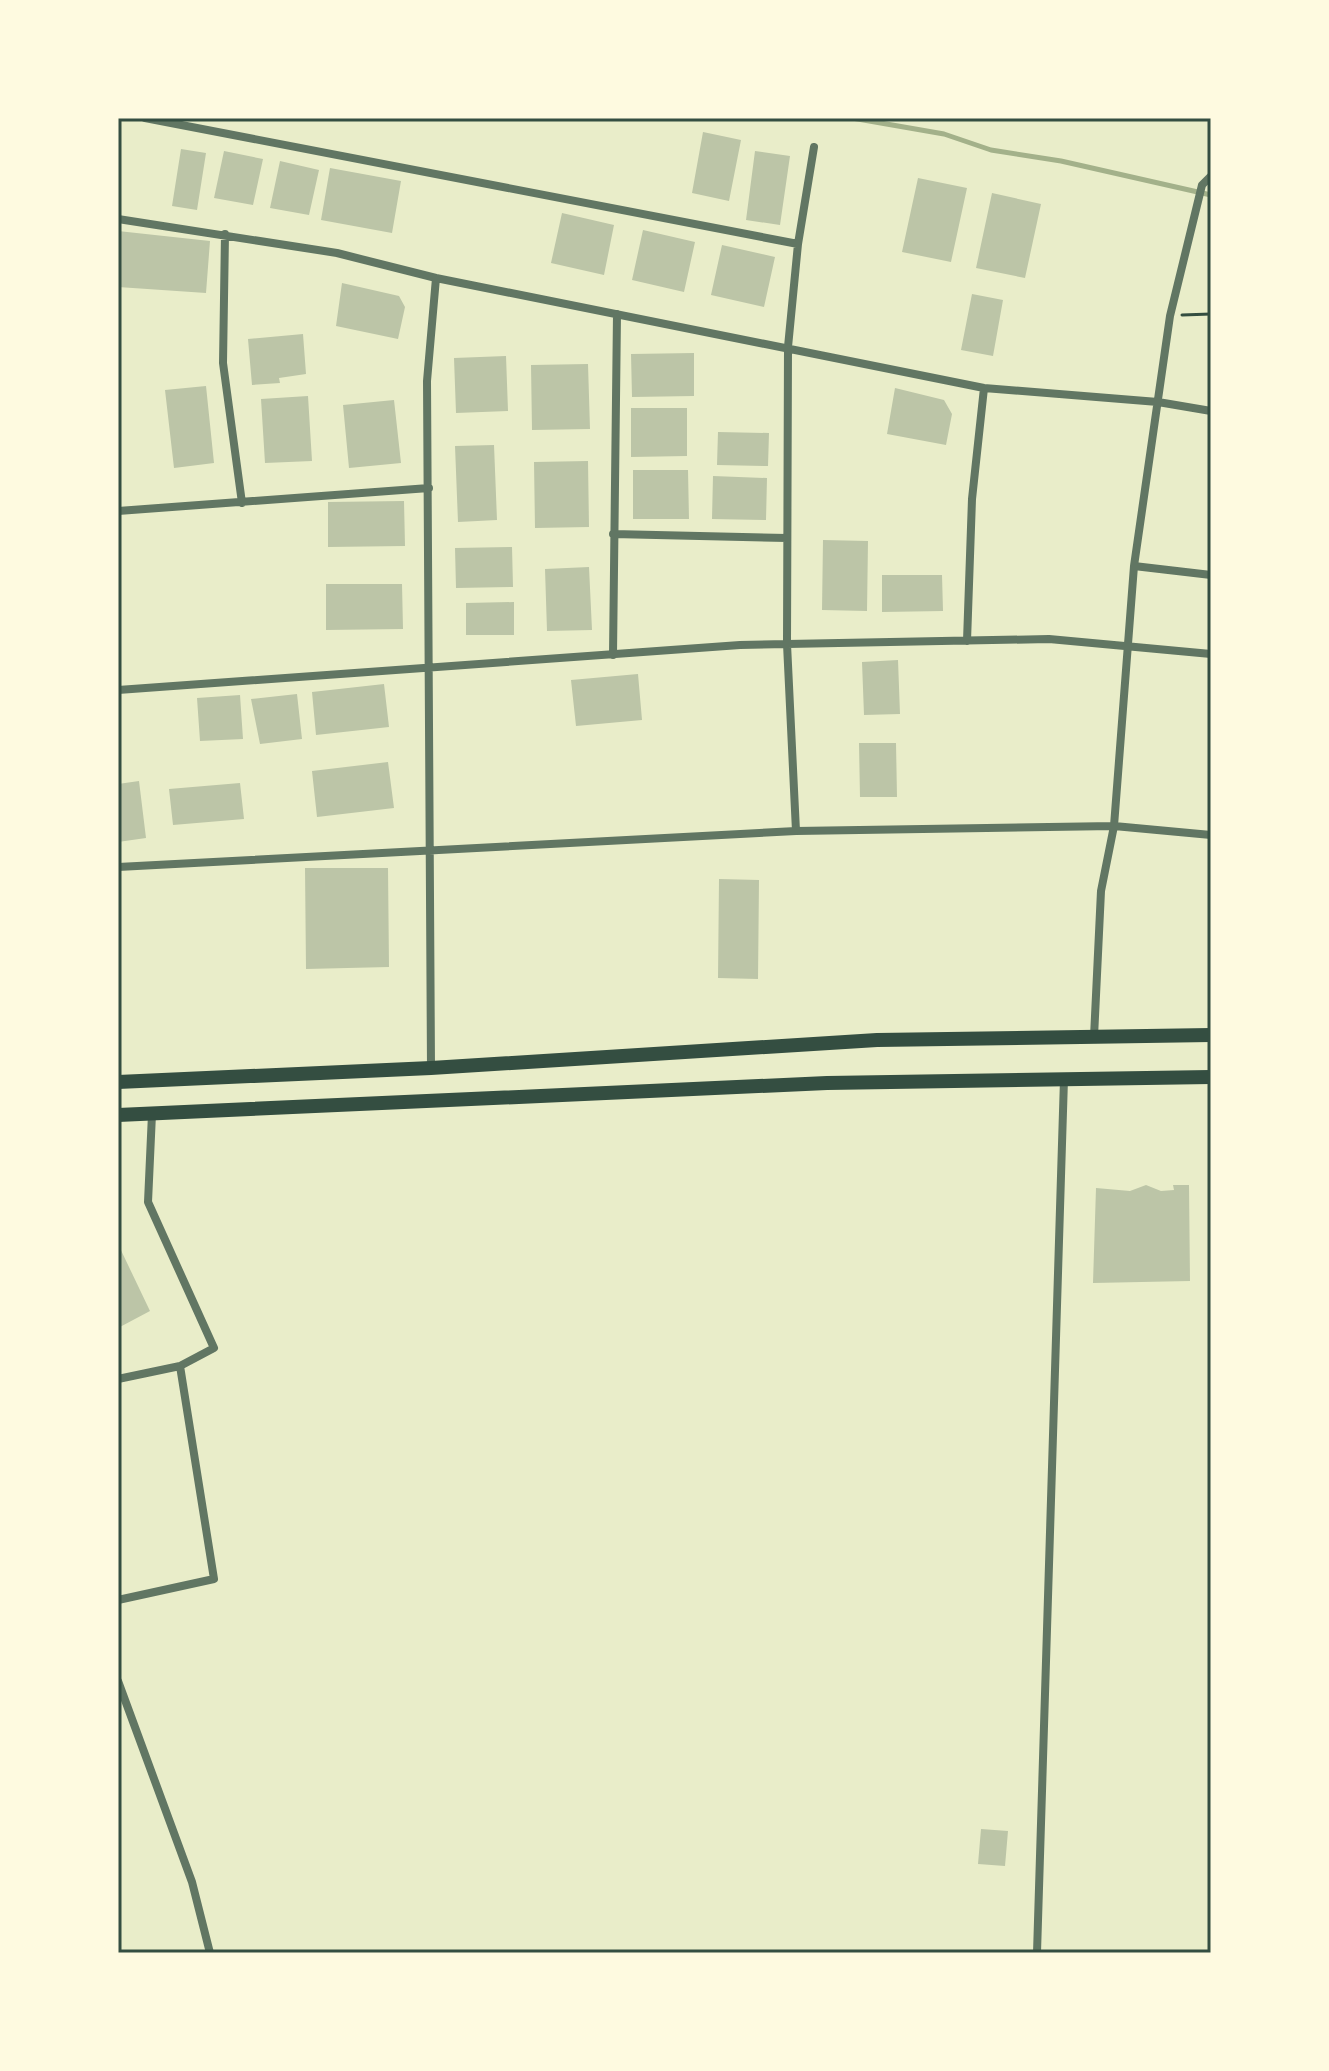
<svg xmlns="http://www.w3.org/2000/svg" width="1329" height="2071" font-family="'Source Sans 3',sans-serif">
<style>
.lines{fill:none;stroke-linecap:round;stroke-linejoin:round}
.stream{stroke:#a3b18a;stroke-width:5}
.building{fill:#bcc5a7}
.path{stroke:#344e41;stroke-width:3}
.minor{stroke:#617663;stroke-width:8}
.trunk{stroke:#344e41;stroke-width:14}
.neatline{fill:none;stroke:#344e41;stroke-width:3}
</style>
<rect width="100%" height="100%" fill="#e9edc9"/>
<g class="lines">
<path class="stream" d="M852 118 944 134 991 150 1061 161 1211 195"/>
</g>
<path class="building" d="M703 132 741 140 729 201 692 193Z
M181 149 206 153 197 210 172 206Z
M224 151 263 159 253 205 214 198Z
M755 151 790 156 780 225 746 220Z
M280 161 319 170 309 215 270 208Z
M330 168 401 181 392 233 321 220Z
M918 178 967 188 951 262 902 252Z
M992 193 1041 204 1025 278 976 268Z
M562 213 614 225 604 275 551 263Z
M643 230 695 242 684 292 632 280Z
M118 231 210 241 206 293 118 287Z
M722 245 775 257 764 307 711 295Z
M342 283 399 296 405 307 398 339 336 326Z
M972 294 1003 300 993 356 961 350Z
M303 334 306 374 279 378 280 383 252 385 248 339Z
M694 353V396L632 397 631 354Z
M506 356 508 411 456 413 454 358Z
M588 364 590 429 532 430 531 365Z
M206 386 214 463 174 468 165 390Z
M895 388 944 400 952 414 946 445 887 434Z
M308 396 312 461 265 463 261 399Z
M394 400 401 463 349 468 343 405Z
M631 408H687V456L631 457Z
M718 432 769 433 768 466 717 465Z
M494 445 497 520 458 522 455 446Z
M588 461 589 527 535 528 534 462Z
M633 470H688L689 519H633Z
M713 476 767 478 766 520 712 519Z
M404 501 405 546 328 547V502Z
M823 540 868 541 867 611 822 610Z
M512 547 513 587 456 588 455 548Z
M589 567 592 630 547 631 545 569Z
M882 575H942L943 611 882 612Z
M326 584H402L403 629 326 630Z
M514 602V635H466V603Z
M898 660 900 714 864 715 862 662Z
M638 674 642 720 576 726 571 680Z
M384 684 389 727 316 735 312 692Z
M297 694 302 739 260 744 251 699Z
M240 695 243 739 200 741 197 698Z
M859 743H896L897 797H860Z
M388 762 394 808 317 817 312 771Z
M139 781 146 838 118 842V784Z
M240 783 244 819 173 825 169 789Z
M305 868H388L389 967 306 969Z
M719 879 759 880 758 979 718 978Z
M1146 1185 1161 1191 1174 1190 1173 1185H1189L1190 1281 1093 1283 1096 1188 1130 1191Z
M118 1244 150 1311 118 1328Z
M981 1829 1008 1831 1005 1866 978 1864Z"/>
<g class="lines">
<path class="path" d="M1182 315 1211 314"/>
<path class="minor" d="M145 118 798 244
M118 219 337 253 436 278 984 388 1158 402 1211 411
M225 234 223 363 242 503
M118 511 429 488
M613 534 787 538
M1134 566 1211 575
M967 641 972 499 984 388
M613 655 617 314
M118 690 740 645 1049 639 1211 654
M796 831 787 644 788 347 798 244 814 147
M118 867 796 831 1114 826 1211 835
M1094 1037 1101 891 1114 826 1134 566 1170 316 1202 185 1211 176
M431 1068 427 381 436 278
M118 1379 180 1366
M118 1600 214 1579 180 1366 214 1348 148 1202 152 1114
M118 1681 192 1882 210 1953
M1037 1953 1064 1079"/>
<path class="trunk" d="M118 1082 431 1068 877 1040 1211 1035
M118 1115 827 1083 1211 1077"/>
</g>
<rect width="1329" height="2071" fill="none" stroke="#fefae0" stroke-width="240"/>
<rect x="120" y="120" width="1089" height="1831" class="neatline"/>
</svg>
